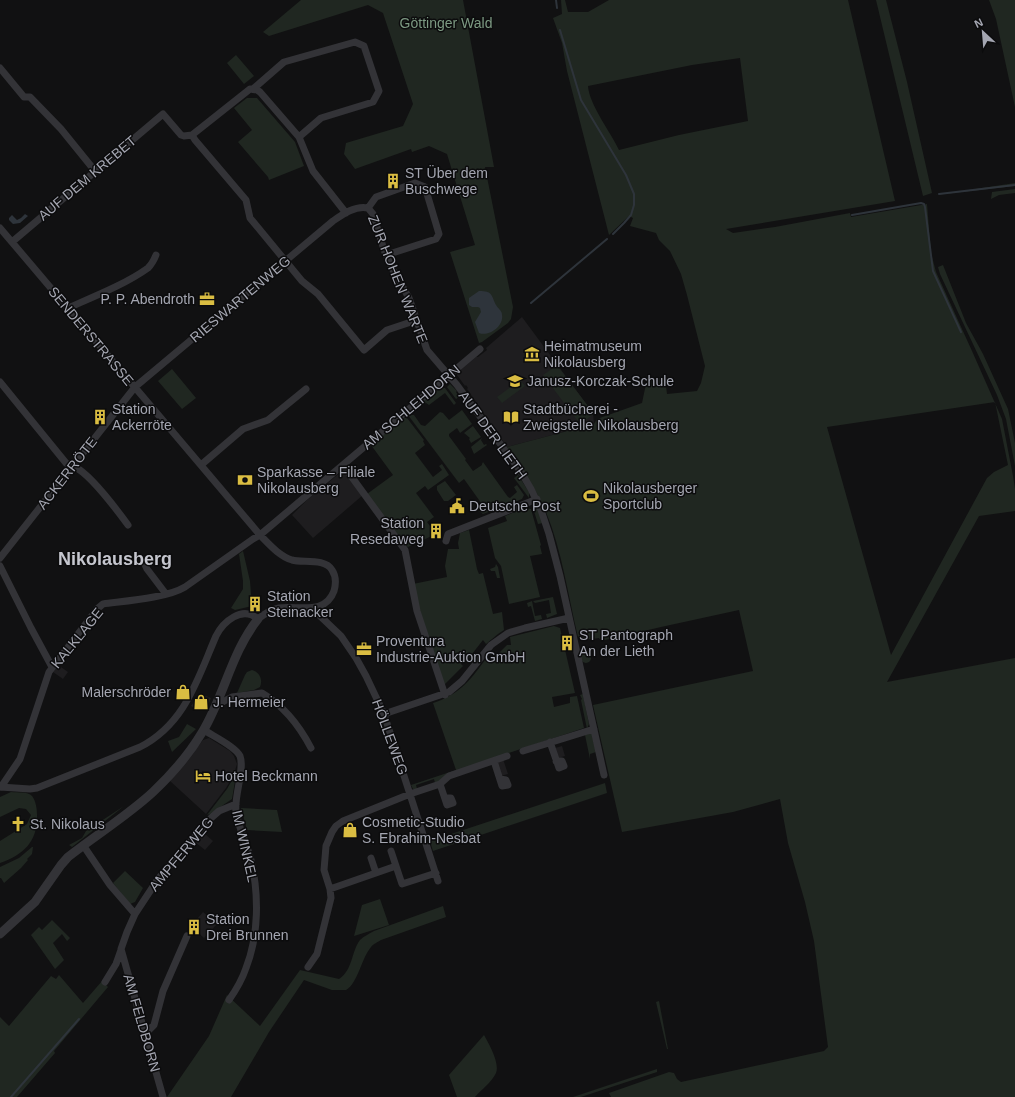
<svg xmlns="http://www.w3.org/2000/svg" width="1015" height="1097" font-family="Arial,sans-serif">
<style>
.built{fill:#1e1d1f}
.green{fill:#202721;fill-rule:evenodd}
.water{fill:#2e343b}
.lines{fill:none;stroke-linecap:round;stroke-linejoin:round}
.stream{stroke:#2e343b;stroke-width:2}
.minor{stroke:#333337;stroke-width:7}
.tertiary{stroke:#333337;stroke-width:9}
.labels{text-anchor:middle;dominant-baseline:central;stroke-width:3;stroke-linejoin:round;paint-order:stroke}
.park-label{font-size:14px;fill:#7d9a83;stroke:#0c0c0d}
.poi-label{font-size:14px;fill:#a4a6b1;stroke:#0c0c0d;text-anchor:start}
.street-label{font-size:14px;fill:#a4a6b1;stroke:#0c0c0d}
.district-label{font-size:18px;font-weight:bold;fill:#c5c6ce;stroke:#0c0c0d}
</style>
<rect width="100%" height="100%" fill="#111112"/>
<path class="built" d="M522 317 593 413 594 424 507 447 467 389 468 388 466 385 465 386 457 375 458 372 476 357H478L487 350 486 348Z
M341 472 346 473 363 495 313 538 292 515 308 499Z
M58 665 68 672 63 679 53 672Z
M206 696 211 698 209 703H200L195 708 191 706 196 699Z
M209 738 230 751 234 756 237 764 234 774 226 788 206 814 170 781 203 740Z
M562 746 565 756 558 758 555 748Z
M503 759 508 774 501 776 496 761Z
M348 824 351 832 343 835 341 828Z
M205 834 213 841 205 850 195 842 200 836 202 837Z
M203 912 217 924 204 938 191 926Z"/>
<path class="green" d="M301 0H463L494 167H485L513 307 511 319 508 323 482 342 479 343 450 252 475 245 447 154 429 146 412 152 411 149 355 169 344 154 346 143 403 126 413 104 383 13 368 5 269 36 263 32Z
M561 0H565L568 12H588L609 0H848L895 201 726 229 733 233 775 227 850 213 851 217 927 204 931 253 936 272 972 351 1002 419 1013 476 1015 489V511L979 516 887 682 1015 658V1097H611L609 1093 669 1072 674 1073 677 1079 681 1082 824 1051 828 1047 814 941 805 902 788 843 780 799 733 812 622 832 593 705 753 671 739 610 661 627 601 641 599 638 584 640 578 637C568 595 562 551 546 512 536 488 521 468 507 447L594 424 597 419 642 403 647 379 665 378 667 394 697 391 701 383 705 366 687 295 681 274 670 251 659 240 656 233 630 226 633 218 629 216 609 235 567 71 562 43 553 18 562 14ZM740 58 748 121 679 135 619 150C611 133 589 104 588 86L692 65ZM995 402 1008 465 994 472 987 478 891 655 827 427Z
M876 0H886L907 82 932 193 923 196Z
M989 0H1015V107L996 19Z
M236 55 254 76 244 84 227 63Z
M247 98H257L295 142 304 166 269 180 268 177 238 142 252 130 234 108Z
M1015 183V186L935 195Z
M1015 189V193L999 195 991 199 992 192Z
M943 265 966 323 983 354 1008 409 1015 443V466L1006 419 997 395 940 274 938 267Z
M553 360 594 414 580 424 543 375 553 368 549 363Z
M172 369 196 398 182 409 158 381Z
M520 380 525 386 502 403 497 397Z
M450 384 457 391 456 392 459 397 456 399 447 387Z
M440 387 445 388 456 403 454 405 445 393 429 405 426 403 415 410 414 409Z
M462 410 472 424 460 433 457 428 449 434V436L466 459 465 460 473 471 482 465V464L483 462 508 497 510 498 517 492 514 487 517 485 524 495 522 499 483 514 479 511 484 507 464 479 459 483 408 415H414L421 425 425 426 440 412 443 413 449 420Z
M404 418H407L424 440 423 441 425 445 415 453 433 477 442 470 439 466 442 464 449 475 428 490 425 486 416 493 434 517 427 522 436 534 408 547 404 545 367 494 393 475 371 445Z
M473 426 481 437 471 443 469 439 470 438 464 433Z
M482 438 481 440 484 445 486 444 487 445 474 454 471 447Z
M518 475 529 492V498L514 478Z
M445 481 456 495 448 501H444L437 490V486Z
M532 505C539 507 540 517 543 523L538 524Z
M525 508 531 509 541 545 540 546 542 554 530 556 540 597 509 604 501 566 495 558 488 528 507 521 505 516Z
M469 530 477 569 479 574 483 573 493 614 502 612 504 630 498 634 486 644 483 640 465 663 463 661 461 664 463 666 444 685 418 610 413 584 447 577 445 566 448 549H459L458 543 460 533Z
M243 551 250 581 252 606 235 610 231 608 243 589V581L239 554Z
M496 564 498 567 500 578H497L495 571H491L490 569 495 567Z
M553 597 557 614 547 618 546 614 551 613 549 600 535 603 533 601Z
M532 601 535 616 541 615 542 619 535 621 531 606 528 607 527 603Z
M554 626 560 628 575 693 552 697 554 707 570 703V697L577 696 584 728 494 758 441 781 435 783 434 779 416 785 417 789H413L411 785 456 770 433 703C458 695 470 681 485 660L489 663 507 645H511L510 637Z
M581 658a5 5 0 1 1 10 0a5 5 0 1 1-10 0Z
M252 670C260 672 263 680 260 687L254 690 237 693 245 675 247 672Z
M583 694 589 724 587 729 581 700 582 699 580 695Z
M187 724 196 729 172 752 168 741 179 737Z
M590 733 592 734 596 752 590 754V759L585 735Z
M235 775H236L232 799 210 814 207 815 227 789Z
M605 783 607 793 433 851 430 841Z
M11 792C17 793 28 791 32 796 36 801 37 809 37 815 38 841 24 855 0 863V841L27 824 31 815 26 809 19 808 0 817V797Z
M124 806 72 847 69 845 82 838 86 831Z
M241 808 277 810 282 832 247 830Z
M32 847H33L32 854 27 859 28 860 21 868 4 883 1 878H0V867L19 858Z
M125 871 143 888 135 902 130 904 113 883Z
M380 899 389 925 354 936 362 905Z
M443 906 446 917 381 940C378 942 373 944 371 947 361 959 358 983 346 990H332L304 980 269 1032 231 1097H167L209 1036 227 995 260 1026 300 970 339 979C353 970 351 952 360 940 364 936 369 934 374 931Z
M52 920 70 938 67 941 62 934 53 943 64 960 55 969 31 935 39 927 42 930Z
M59 975 83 1003 102 981 108 987 54 1051 55 1053 17 1097H0V1017L9 1026 51 976 56 979Z
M659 1001 668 1049H667L656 1002Z
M484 1035C489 1044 500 1063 496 1073 492 1082 481 1090 475 1097H457L449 1075Z
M657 1069V1072L581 1097H573Z"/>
<path class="water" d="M25 214 28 216 20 223 13 224 9 220V218L12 215 17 220 21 218Z
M479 291C493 291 491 295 496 305 498 309 502 310 502 315 504 326 489 337 479 333L475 322 481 312 480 308 478 307H472L469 305V298Z"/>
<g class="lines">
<path class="stream" d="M556 0 557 8
M560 30 581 100 626 175 634 194V205L631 215 624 223 613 234
M939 194 1015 185
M852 215 921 203 924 204 925 207 933 271 961 332
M531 303 607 239
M11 1097 79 1019"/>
<path class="minor" d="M0 68 24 97H30L61 129 95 171
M253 89 284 62 355 42 364 46 379 91 373 102 321 118 299 137
M192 135 195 140 246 200 250 218 302 281 318 294 364 350 387 330 417 320
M368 208 376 197 415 183 425 187 439 234 436 239 386 255
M0 228 260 535C269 544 279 556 292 560 303 563 325 558 332 570 336 576 336 584 334 591 325 616 298 605 279 608 271 610 264 614 258 619 242 605 223 622 216 636 197 680 185 724 140 747L37 788 30 789 0 787
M12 242 163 114 181 135 184 136 192 135 250 89 257 90 260 92 299 137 313 171 346 213
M68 308C93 297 126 284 148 268 152 264 154 260 156 255
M0 382 66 463C69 465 72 465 75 467 91 475 117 510 128 525
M201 465 243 429 268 420 306 389
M343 465 405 550 417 611 445 695
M446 541 448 534 537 499
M0 558 135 387 333 221C343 214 356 205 368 208L373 214 384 250 393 270 409 298 427 350 457 385 521 472 531 489 541 510 549 534 560 576 604 775
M143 560 147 569 166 594
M0 566 31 628 52 667
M315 608 319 615 341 636 356 658 366 676 384 714 438 881
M215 706 232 697 262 693C284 706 299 725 311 748
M384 714 449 692 462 681 491 645 508 633 525 628 569 618
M204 730C213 736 236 747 240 756 245 769 234 796 236 811 238 827 247 844 251 860 259 894 259 935 246 968 242 980 236 990 229 1000
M550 742 559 768 564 766 562 761H556
M523 751 594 729
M494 761 502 786 508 785 506 780 500 779
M440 784 447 805 453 803 451 798H445
M1 787 20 759 49 672 97 609 103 604C125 601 167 598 185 587L253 539 260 535 480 349
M83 845 110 885 135 914 127 932 121 949 163 1097
M391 851 396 866
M371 858 376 873
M330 889 396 866 402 884 436 873
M135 914 158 879 211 818 219 811 236 804
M308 967 317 954 331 898 330 889 324 870 326 846 332 832 336 826 343 821 410 794 440 784 449 776 507 756
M105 982 116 964 121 950
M145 1034 154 1025 163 991 187 936"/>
<path class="tertiary" d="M0 934 35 902 61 865 68 857C96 835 127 816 153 792 171 775 190 753 203 731 224 696 232 651 258 619"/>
</g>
<defs>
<g id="building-bare" transform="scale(1.2)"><path d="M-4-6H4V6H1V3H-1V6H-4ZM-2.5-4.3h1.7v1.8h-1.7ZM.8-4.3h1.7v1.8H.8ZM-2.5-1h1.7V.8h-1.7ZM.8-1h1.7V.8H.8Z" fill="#dabd42" stroke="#0c0c0d" stroke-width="2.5" paint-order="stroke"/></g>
<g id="office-bare" transform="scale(1.2)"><path d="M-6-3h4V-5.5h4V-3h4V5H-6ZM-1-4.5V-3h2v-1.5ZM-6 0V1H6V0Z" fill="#dabd42" stroke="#0c0c0d" stroke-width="2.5" paint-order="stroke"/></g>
<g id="museum-bare" transform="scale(1.2)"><path d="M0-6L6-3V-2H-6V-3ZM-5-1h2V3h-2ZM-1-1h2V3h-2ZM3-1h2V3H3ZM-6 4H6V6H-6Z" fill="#dabd42" stroke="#0c0c0d" stroke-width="2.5" paint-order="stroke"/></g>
<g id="school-bare" transform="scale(1.2)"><path d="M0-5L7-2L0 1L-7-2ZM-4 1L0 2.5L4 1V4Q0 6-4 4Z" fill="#dabd42" stroke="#0c0c0d" stroke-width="2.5" paint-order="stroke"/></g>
<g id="library-bare" transform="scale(1.2)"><path d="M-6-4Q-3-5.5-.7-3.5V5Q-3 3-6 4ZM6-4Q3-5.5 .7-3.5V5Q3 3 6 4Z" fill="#dabd42" stroke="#0c0c0d" stroke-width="2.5" paint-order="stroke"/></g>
<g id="bank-bare" transform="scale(1.2)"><path d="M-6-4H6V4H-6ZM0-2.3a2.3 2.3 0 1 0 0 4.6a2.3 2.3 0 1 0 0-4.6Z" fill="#dabd42" stroke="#0c0c0d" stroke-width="2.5" paint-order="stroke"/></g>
<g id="stadium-bare" transform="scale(1.2)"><path d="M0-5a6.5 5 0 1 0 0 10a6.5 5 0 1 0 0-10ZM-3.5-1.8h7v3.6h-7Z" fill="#dabd42" stroke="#0c0c0d" stroke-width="2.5" paint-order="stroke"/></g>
<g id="civic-bare" transform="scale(1.2)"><path d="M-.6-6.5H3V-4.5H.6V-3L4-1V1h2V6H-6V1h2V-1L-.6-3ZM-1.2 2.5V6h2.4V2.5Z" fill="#dabd42" stroke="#0c0c0d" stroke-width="2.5" paint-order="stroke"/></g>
<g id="shop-bare" transform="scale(1.2)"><path d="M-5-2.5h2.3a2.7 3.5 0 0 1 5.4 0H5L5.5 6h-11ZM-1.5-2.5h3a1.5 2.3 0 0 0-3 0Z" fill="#dabd42" stroke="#0c0c0d" stroke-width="2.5" paint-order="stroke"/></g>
<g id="hotel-bare" transform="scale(1.2)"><path d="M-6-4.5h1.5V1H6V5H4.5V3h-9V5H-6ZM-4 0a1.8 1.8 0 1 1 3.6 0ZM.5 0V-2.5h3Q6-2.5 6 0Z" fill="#dabd42" stroke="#0c0c0d" stroke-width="2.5" paint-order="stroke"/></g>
<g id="church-bare" transform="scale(1.2)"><path d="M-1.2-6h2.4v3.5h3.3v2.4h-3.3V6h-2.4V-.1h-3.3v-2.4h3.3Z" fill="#dabd42" stroke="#0c0c0d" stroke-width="2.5" paint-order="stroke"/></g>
</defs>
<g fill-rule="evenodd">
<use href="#building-bare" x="393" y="181"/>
<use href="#office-bare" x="207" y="299"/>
<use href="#museum-bare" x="532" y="354"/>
<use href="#school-bare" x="515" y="381"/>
<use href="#building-bare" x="100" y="417"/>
<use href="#library-bare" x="511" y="417"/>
<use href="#bank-bare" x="245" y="480"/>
<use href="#stadium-bare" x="591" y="496"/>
<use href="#civic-bare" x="457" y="506"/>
<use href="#building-bare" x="436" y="531"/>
<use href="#building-bare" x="255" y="604"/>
<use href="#building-bare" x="567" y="643"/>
<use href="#office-bare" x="364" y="649"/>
<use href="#shop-bare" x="183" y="692"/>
<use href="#shop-bare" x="201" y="702"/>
<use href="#hotel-bare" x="203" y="776"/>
<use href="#church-bare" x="18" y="824"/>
<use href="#shop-bare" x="350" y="830"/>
<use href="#building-bare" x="194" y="927"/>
</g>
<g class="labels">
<g class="park-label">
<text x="446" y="23">Göttinger Wald</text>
</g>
<g class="poi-label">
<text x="405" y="173">ST Über dem<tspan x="405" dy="16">Buschwege</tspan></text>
<text x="195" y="299" text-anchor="end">P. P. Abendroth</text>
<text x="544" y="346">Heimatmuseum<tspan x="544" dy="16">Nikolausberg</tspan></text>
<text x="527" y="381">Janusz-Korczak-Schule</text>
<text x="112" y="409">Station<tspan x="112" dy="16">Ackerröte</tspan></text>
<text x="523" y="409">Stadtbücherei -<tspan x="523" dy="16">Zweigstelle Nikolausberg</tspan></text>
<text x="257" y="472">Sparkasse – Filiale<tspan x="257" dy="16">Nikolausberg</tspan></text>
<text x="603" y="488">Nikolausberger<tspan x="603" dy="16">Sportclub</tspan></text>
<text x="469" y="506">Deutsche Post</text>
<text x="424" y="523" text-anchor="end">Station<tspan x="424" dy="16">Resedaweg</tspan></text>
<text x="267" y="596">Station<tspan x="267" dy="16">Steinacker</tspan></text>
<text x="579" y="635">ST Pantograph<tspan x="579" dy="16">An der Lieth</tspan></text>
<text x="376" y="641">Proventura<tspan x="376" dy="16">Industrie-Auktion GmbH</tspan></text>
<text x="171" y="692" text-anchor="end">Malerschröder</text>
<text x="213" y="702">J. Hermeier</text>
<text x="215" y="776">Hotel Beckmann</text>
<text x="362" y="822">Cosmetic-Studio<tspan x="362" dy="16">S. Ebrahim-Nesbat</tspan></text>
<text x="30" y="824">St. Nikolaus</text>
<text x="206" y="919">Station<tspan x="206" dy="16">Drei Brunnen</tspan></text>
</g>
<g class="street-label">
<text transform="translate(87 178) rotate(-40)">AUF DEM KREBET</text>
<text transform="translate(398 279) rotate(68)">ZUR HOHEN WARTE</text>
<text transform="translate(240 299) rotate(-40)">RIESWARTENWEG</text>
<text transform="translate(91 336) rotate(50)">SENDERSTRASSE</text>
<text transform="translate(411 407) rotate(-40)">AM SCHLEHDORN</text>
<text transform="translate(493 435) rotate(54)">AUF DER LIETH</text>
<text transform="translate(67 473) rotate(-52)">ACKERRÖTE</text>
<text transform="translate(77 638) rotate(-51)">KALKLAGE</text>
<text transform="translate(390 737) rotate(70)">HÖLLEWEG</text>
<text transform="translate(245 846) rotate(77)">IM WINKEL</text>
<text transform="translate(181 854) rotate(-50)">AMPFERWEG</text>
<text transform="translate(142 1023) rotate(74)">AM FELDBORN</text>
</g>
<g class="district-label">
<text x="115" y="559">Nikolausberg</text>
</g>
</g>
<g transform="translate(983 32) rotate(334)" stroke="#0c0c0d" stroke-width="3" paint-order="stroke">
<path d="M0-3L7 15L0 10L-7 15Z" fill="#a4a6b1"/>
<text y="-6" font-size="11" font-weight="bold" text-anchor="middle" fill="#a4a6b1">N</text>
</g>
</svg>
